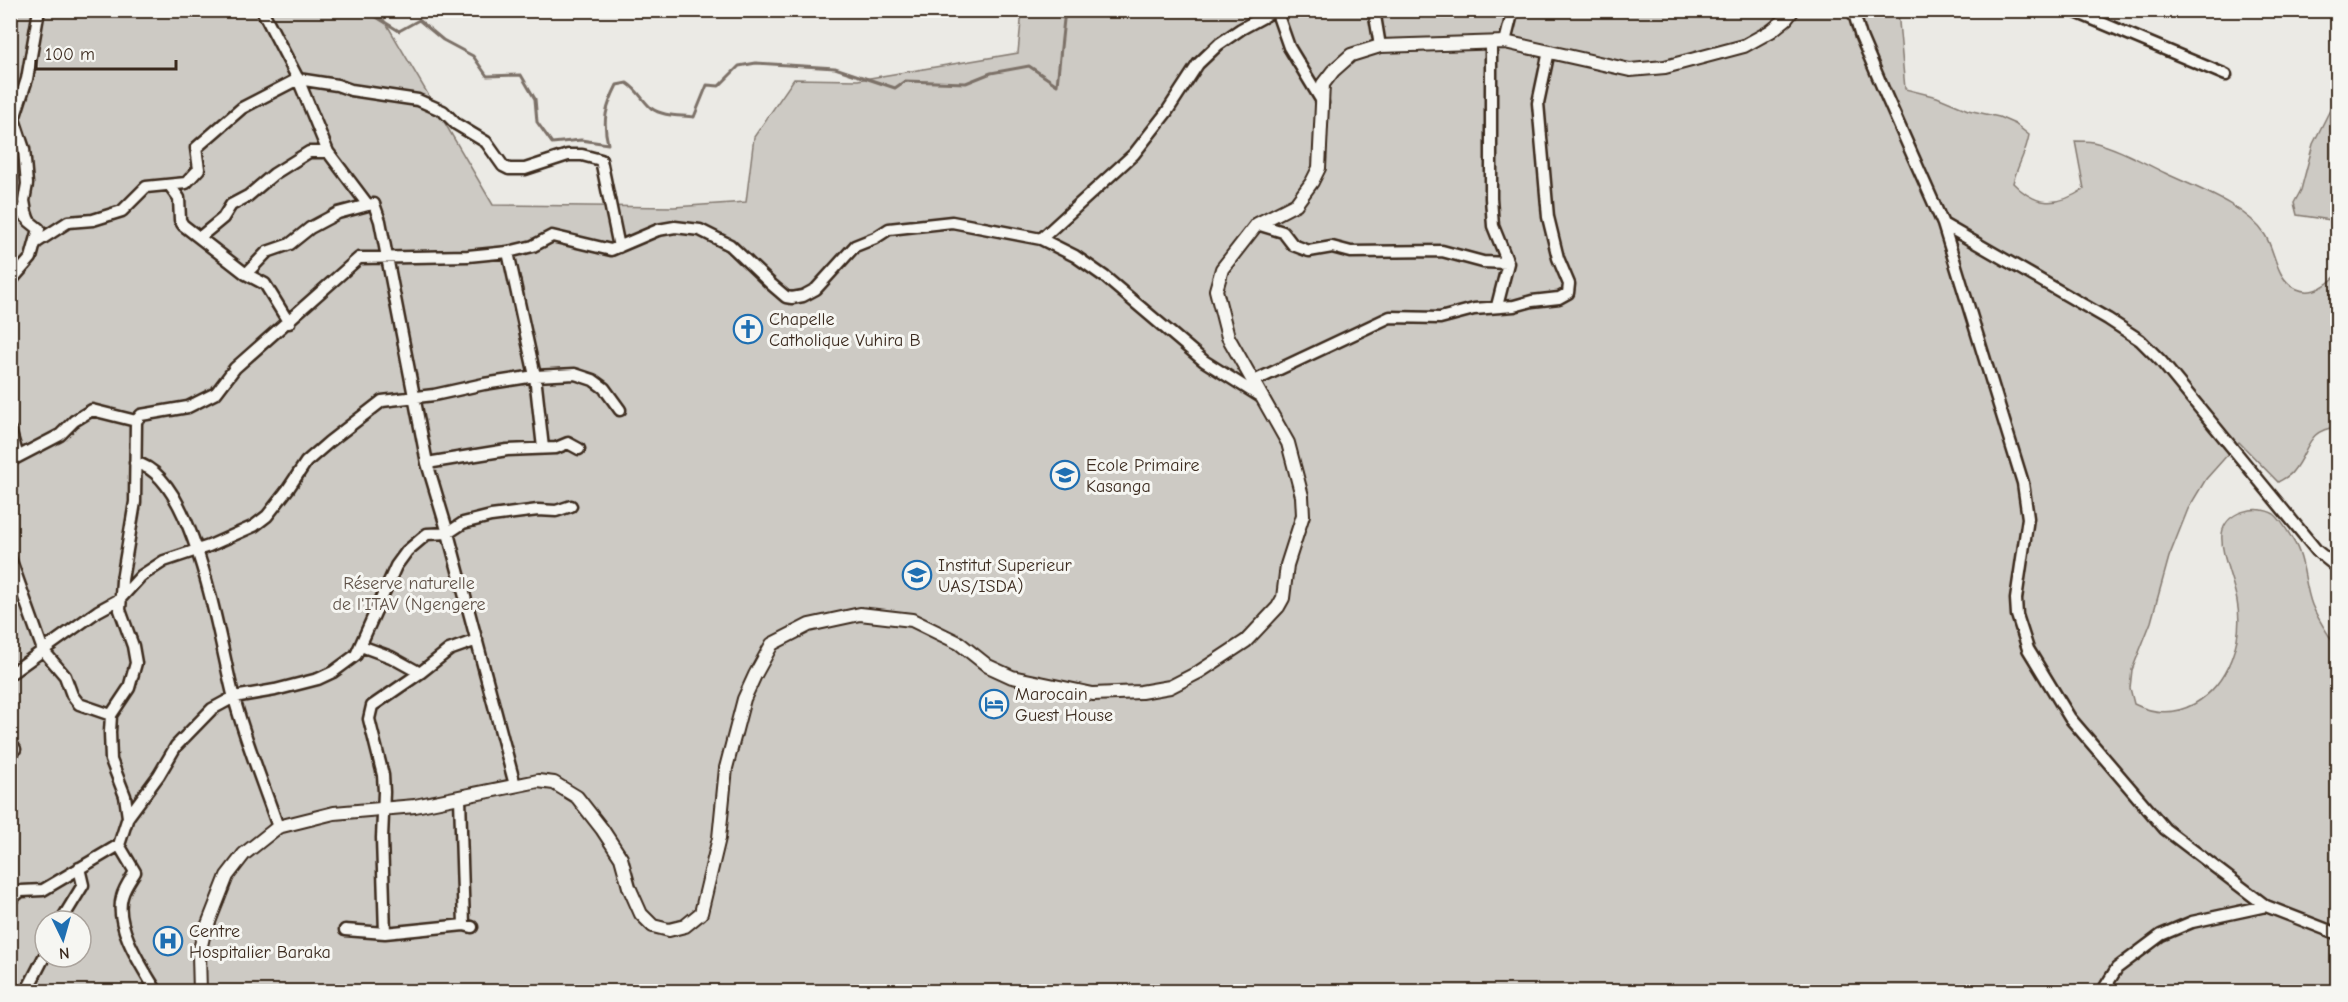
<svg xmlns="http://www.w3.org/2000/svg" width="2348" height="1002" font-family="'Comic Neue',sans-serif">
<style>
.green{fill:#cdcac4;stroke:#847a71;stroke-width:1.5;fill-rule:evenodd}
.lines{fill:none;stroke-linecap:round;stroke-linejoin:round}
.stream{stroke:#7c7167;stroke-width:3}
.minor-casing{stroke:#3b2a1e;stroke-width:15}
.tertiary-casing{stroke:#3b2a1e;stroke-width:16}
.minor{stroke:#f6f6f2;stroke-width:10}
.tertiary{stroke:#f6f6f2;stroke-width:12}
.labels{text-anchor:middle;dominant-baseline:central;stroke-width:6;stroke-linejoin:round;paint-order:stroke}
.poi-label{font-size:18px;fill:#3b2a1e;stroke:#f6f6f2;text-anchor:start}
.park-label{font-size:18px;fill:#605248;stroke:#f6f6f2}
</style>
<rect width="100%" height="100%" fill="#ebeae5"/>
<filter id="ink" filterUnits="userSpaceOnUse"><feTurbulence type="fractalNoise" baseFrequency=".0167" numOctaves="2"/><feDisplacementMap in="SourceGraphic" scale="12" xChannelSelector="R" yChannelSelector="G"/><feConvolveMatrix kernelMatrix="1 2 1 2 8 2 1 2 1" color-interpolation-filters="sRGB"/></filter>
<g filter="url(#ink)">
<path class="green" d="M10 11H379L493 205 674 207 746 202 754 137 794 79 858 80 1018 53 1022 11H1898L1905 89 1937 97 1968 110 1999 117 2015 124 2029 135C2026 153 2017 166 2013 183 2036 207 2057 207 2084 189L2075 141C2081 141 2087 141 2093 142 2118 148 2142 162 2165 173 2196 188 2246 205 2265 235 2276 252 2275 279 2297 289 2312 296 2327 285 2337 275V427C2306 430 2310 450 2293 471 2290 476 2283 479 2278 482L2239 442 2206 479 2188 509 2169 557 2151 622 2132 670 2130 688 2134 704C2154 714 2174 715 2194 704 2229 684 2244 638 2237 601 2234 582 2220 553 2222 534 2225 511 2257 504 2274 514 2281 519 2288 532 2293 540 2305 558 2304 584 2312 605 2318 620 2329 635 2337 649V991H11ZM45 921H81V957H45Z
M2337 96V223L2331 220 2297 215 2294 203 2301 190 2313 144Z"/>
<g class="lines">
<path class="stream" d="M365 10 399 31 419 20 443 40 473 56 487 76 521 75 535 99 537 122 552 143 581 140 608 144C602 120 606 107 617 85L627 83C638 90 642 100 651 108 663 117 681 115 694 117L707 85 719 86 739 66 756 63 835 68 895 88 905 81 966 83 991 73 1029 66 1057 85
M1057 85 1065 10"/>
<g class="minor-casing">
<path id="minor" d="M262 10 298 79 328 152 368 205 374 204 380 221 427 463 448 533 515 785
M1276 10 1289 47 1323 103
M1374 10 1380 46
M1853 10 1861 37 1884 91 1943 224 2023 483 2028 518 2016 599 2017 615 2028 649 2070 718 2165 829 2266 906 2338 934
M2071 10 2226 75
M1505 42 1513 10
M1491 43V198L1493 226 1508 263 1497 306
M10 119H14L24 149 27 184 24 201 26 212 29 221 39 229 31 258 10 282
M14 119 27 79 39 10
M170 186 179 198 180 220 183 225 246 274 265 284 289 323
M10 203 29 220
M1257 224 1283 232 1293 245 1309 251 1332 247 1351 252 1442 251 1483 262 1508 263
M1943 224 2108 319 2140 340 2161 361 2317 551 2338 568
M200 237 223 218 231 205 248 196 274 174 309 152H328
M1041 239 1134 154 1166 113 1198 64 1219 44 1241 29 1276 10
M37 242 68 222 93 220 122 211 146 187 186 183 199 169 196 148 242 108 298 79 337 85 351 90 418 100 443 111 456 124 486 142 503 166 509 169H525L568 155H582L601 160 619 247
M508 252 535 376 543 448
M246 274 267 252 290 244 310 228 338 213 368 205
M1252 382 1390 317 1440 318 1474 309 1514 306 1532 301 1559 298 1568 293 1569 284 1558 258 1548 217 1538 103 1549 51
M136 421 135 502 122 580 120 610 133 646 136 663 129 688 111 715 110 732 111 760 125 796 128 817 119 845 135 872C130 880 124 888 122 897 114 926 142 967 157 992
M10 430 18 457
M10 461 60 435 74 421 92 410 136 421 141 415 188 407 216 393 235 368 359 258 468 256 508 252 533 246 552 236 611 250 658 230 675 227 700 230 730 245 772 285 786 297 792 298 803 296 816 289 855 246 875 238 889 229 952 222 1041 239 1075 256 1105 277 1204 361 1261 397
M135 463C195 473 220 647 234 698 246 742 263 784 278 827
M427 463 507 450 556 448 568 443 579 449
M10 558 43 650 65 676 72 695 79 704 111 715
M361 646 391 657 420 673
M10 674 98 611 120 599 141 576 164 561 209 546 254 526 267 516 288 489 306 462 329 442 382 401 434 395 484 384 535 376 575 374 593 380 604 388 620 410
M10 743 15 749 10 753
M460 798 464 925
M128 817 159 775 176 746 212 709 234 697 275 690 318 679 333 672 356 655 396 566 407 551 427 534 448 533 463 523 491 516 538 510 556 511 571 506
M10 900 21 891 43 890 119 845
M61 921 83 885 79 868
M345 930 385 933 464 925 472 927
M385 933 382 838 384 792 383 775 369 719 372 706 420 673 449 650 477 640
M26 992 45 955
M2102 992 2117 968 2161 935 2192 922 2266 906"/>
</g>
<g class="tertiary-casing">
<path id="tertiary" d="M200 992 199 954 203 937 227 876 244 854 278 827 334 813 415 806 538 781 554 783 577 797 602 829 621 858 629 887 641 914 653 926 669 930 685 926 701 913 719 838 726 768 744 699 755 675 772 644 809 625 860 614 912 620 959 643 988 666 1012 677 1093 694 1141 692 1170 687 1199 672 1246 641 1278 607 1283 598 1287 565 1303 515 1302 496 1288 443 1228 337 1216 290 1222 269 1257 224 1296 204 1312 182 1319 168 1323 84 1333 71 1351 55 1380 46 1505 42 1630 70 1665 67 1744 46 1771 31 1786 19 1793 10"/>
</g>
<use href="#minor" class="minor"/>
<use href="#tertiary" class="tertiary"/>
</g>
</g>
<defs>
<g id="church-ring" transform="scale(1.5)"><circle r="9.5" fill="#f6f6f2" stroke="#1f6fb2" stroke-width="1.5"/><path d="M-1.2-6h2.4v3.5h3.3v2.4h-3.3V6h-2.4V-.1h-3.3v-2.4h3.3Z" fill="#1f6fb2"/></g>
<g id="school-ring" transform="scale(1.5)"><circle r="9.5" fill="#f6f6f2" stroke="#1f6fb2" stroke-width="1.5"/><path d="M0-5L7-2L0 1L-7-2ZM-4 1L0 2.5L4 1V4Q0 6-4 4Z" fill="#1f6fb2"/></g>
<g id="university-ring" transform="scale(1.5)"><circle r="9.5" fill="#f6f6f2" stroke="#1f6fb2" stroke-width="1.5"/><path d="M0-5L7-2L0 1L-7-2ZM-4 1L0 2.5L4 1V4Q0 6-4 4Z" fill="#1f6fb2"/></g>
<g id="hotel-ring" transform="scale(1.5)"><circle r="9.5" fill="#f6f6f2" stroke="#1f6fb2" stroke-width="1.5"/><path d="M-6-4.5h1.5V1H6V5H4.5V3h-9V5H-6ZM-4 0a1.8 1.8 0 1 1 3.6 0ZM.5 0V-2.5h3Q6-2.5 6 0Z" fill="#1f6fb2"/></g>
<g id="hospital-ring" transform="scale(1.5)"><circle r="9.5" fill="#f6f6f2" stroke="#1f6fb2" stroke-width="1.5"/><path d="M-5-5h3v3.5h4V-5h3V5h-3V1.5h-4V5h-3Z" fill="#1f6fb2"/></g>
</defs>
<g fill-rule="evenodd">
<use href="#church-ring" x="748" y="329"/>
<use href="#school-ring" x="1065" y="475"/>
<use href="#university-ring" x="917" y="575"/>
<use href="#hotel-ring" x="994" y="704"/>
<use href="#hospital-ring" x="168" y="941"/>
</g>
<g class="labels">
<g class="poi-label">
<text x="769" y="319">Chapelle<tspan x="769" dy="21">Catholique Vuhira B</tspan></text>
<text x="1086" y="465">Ecole Primaire<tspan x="1086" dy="21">Kasanga</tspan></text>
<text x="938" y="565">Institut Superieur<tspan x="938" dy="21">UAS/ISDA)</tspan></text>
<text x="1015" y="694">Marocain<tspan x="1015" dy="21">Guest House</tspan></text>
<text x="189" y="931">Centre<tspan x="189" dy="21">Hospitalier Baraka</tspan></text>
</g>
<g class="park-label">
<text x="409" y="583">Réserve naturelle<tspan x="409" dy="21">de l'ITAV (Ngengere</tspan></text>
</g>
</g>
<rect width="2348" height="1002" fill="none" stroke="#f6f6f2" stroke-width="36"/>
<rect x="18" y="18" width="2312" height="966" fill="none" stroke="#3b2a1e" stroke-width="2" filter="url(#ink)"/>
<g transform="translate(63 939) rotate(175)"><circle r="28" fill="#f6f6f2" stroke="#aba49d" stroke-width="1.5"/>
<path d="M0-4.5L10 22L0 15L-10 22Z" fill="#1f6fb2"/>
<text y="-9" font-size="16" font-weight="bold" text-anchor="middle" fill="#3b2a1e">N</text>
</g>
<path d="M36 60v9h140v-9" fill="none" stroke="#3b2a1e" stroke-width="3"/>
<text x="45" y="60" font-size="18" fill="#3b2a1e" stroke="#f6f6f2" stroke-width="4.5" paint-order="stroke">100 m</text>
</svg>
